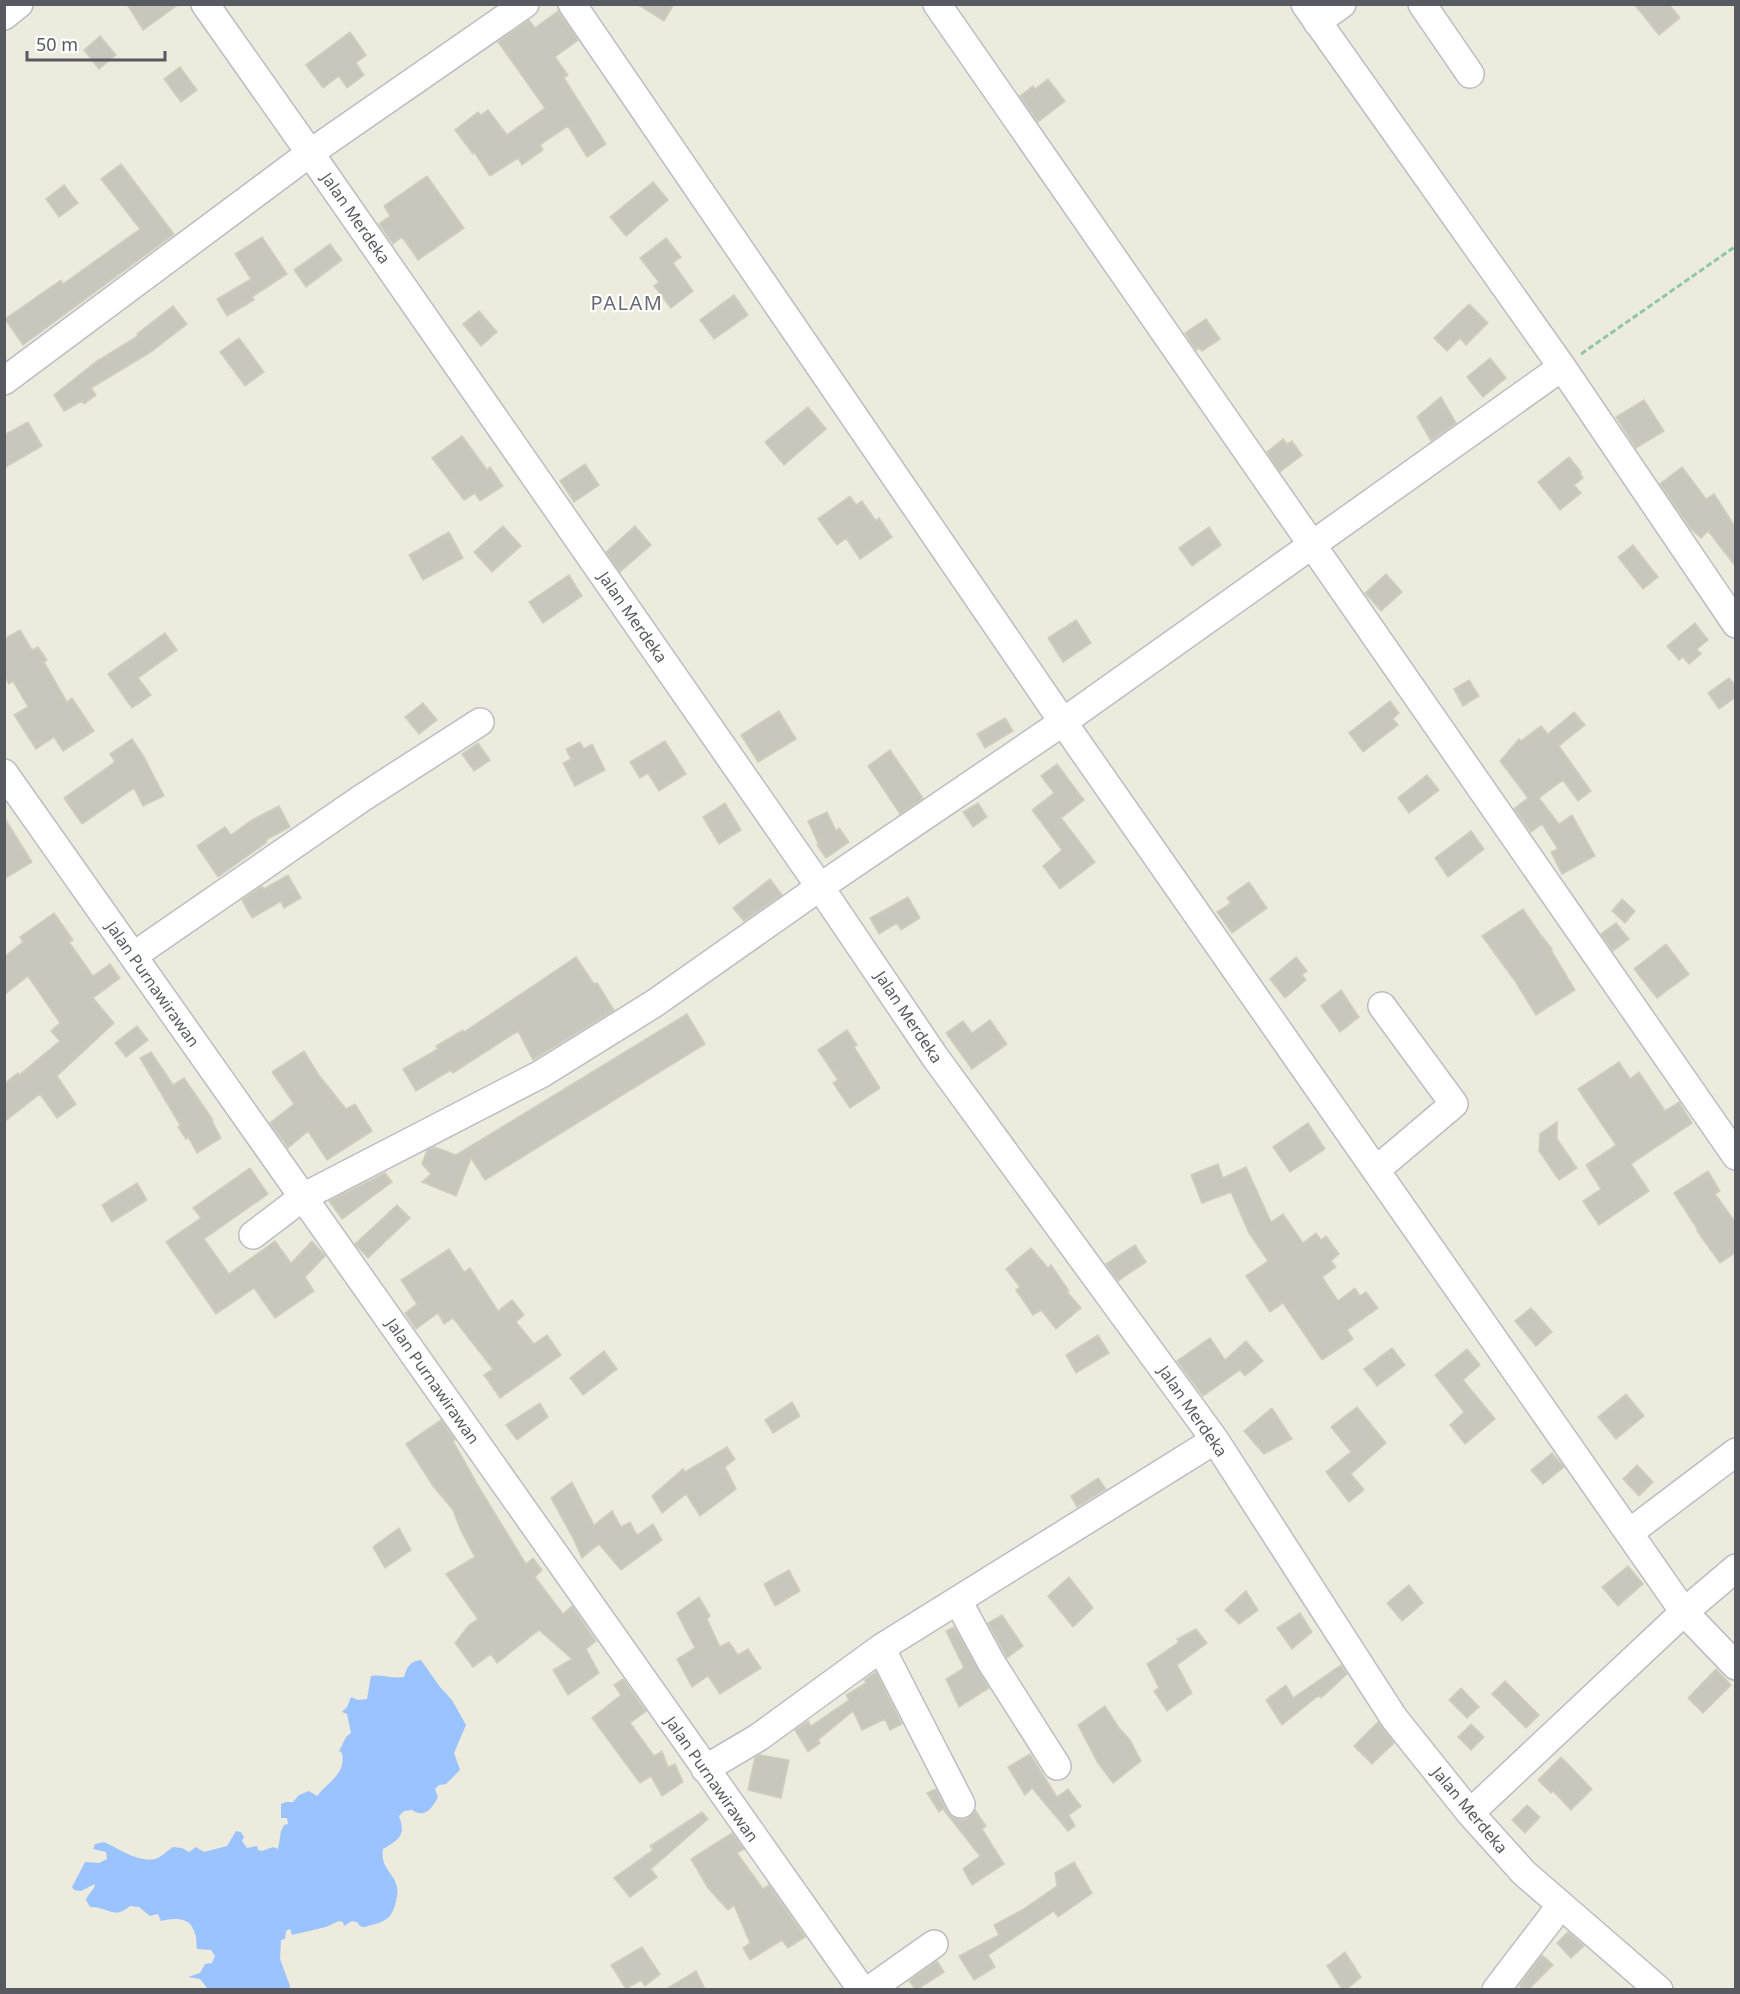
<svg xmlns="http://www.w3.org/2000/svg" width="1740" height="1994" font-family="'Noto Sans',sans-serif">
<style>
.water{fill:#9bc3ff}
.building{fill:#c9c7bd;stroke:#d1cebc;stroke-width:1.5}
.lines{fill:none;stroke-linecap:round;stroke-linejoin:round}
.minor-casing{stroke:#bbbdc4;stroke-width:30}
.path{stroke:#91c7a9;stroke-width:3;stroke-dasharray:6 3;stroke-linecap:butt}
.minor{stroke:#fff;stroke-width:27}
.labels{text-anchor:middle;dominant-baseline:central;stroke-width:4.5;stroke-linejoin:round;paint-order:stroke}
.street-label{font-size:16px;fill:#575a61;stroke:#fff}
.quarter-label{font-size:20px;letter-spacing:1.5px;fill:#686c73;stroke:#fff}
</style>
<rect width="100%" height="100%" fill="#ecebde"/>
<path class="water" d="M421 1660 440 1687 452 1700 466 1725 454 1753 460 1770 446 1784 439 1785 435 1789 438 1797C432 1808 425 1819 412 1810L404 1811 399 1816C406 1835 400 1839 383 1849 379 1871 401 1875 397 1896 393 1918 388 1921 368 1926 362 1928 360 1927 357 1922L352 1921 344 1926 343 1922 339 1921 326 1927 292 1935 290 1929 286 1931 285 1939 281 1940 280 1959 290 1986 289 1989H208L200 1979 188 1977 200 1973 205 1964 212 1963 215 1956 211 1950 197 1949C196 1944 197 1938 195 1934 191 1916 174 1918 161 1921L158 1914 150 1916 139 1907 130 1906C114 1920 109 1907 90 1907L86 1900C88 1893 94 1891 95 1884L81 1891 74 1890 72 1887 85 1862 99 1863 107 1859 106 1852 93 1849 95 1844 104 1842C118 1848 141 1865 158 1858 162 1856 168 1850 173 1847L182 1848 189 1852 196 1847 204 1852 227 1846 236 1831 241 1832 244 1837 242 1841 247 1848 257 1846 258 1850 262 1851 273 1847 278 1849 281 1831 284 1825 288 1824 287 1818H281V1804L286 1802H293L299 1795 309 1791 317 1796C329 1781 346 1774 342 1753L339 1751 346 1737 351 1733 347 1714 342 1712 347 1707 351 1697 358 1700 367 1699 371 1676C382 1674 392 1679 404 1677 408 1666 409 1662 421 1660Z"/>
<path class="building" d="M127 4H179L143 30Z
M637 4H674L664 21Z
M1634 4H1669L1680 18 1659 35Z
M558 11 578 40 555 57 568 75 564 78 606 144 587 157 568 126 540 145 543 150 522 165 518 158 490 176 474 152 473 154 455 130 478 112 481 115 488 110 507 135 545 108 498 42 529 20 535 28Z
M350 32 366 55 356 63 364 75 347 88 339 76 323 88 306 65Z
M100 36 116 55 99 69 84 50Z
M180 67 197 90 181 102 164 79Z
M1048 79 1065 101 1038 122 1020 96 1033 86 1035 89Z
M121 164 174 234 23 345 5 319 61 280 63 284 140 229 101 179Z
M427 176 464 228 418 260 402 237 393 244 379 224 390 216 384 206Z
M653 182 668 200 626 236 610 217Z
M64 185 78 203 59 217 46 199Z
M262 237 287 274 252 297 254 300 227 316 217 299 251 279 235 254Z
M666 238 681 257 673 263 693 291 671 308 654 286 659 282 640 258Z
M330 244 342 260 306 287 294 270Z
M734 295 748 315 714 339 700 320Z
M1469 304 1488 323 1466 345 1460 338 1447 351 1434 338Z
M173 306 187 324 151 352 91 388 96 395 84 404 82 401 64 411 54 395 97 361 138 336 137 334Z
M479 311 497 332 481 346 463 324Z
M1206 319 1220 339 1202 351 1199 348 1196 350 1185 333Z
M239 338 264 372 245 386 220 352Z
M1490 358 1506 378 1483 397 1467 377Z
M1441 397 1456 423 1431 441 1417 417Z
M1644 400 1664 431 1636 448 1616 417Z
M808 407 826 429 784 465 765 442Z
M28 422 42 446 4 468V435Z
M462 436 487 470 490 467 503 486 480 501 475 493 464 500 432 458Z
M1283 439 1287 444 1292 441 1302 455 1280 472 1267 452Z
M1569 457 1581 472 1580 473 1583 478 1574 485 1581 493 1560 510 1538 482Z
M585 464 599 485 574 502 560 481Z
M1682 467 1706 499 1714 494 1736 528V567L1708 531 1701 538 1691 529 1660 484Z
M850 496 856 505 862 501 876 521 879 518 892 537 860 559 846 538 837 545 818 519Z
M503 526 521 546 492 572 474 552Z
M635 526 651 545 620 572 606 552Z
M1209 527 1221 545 1192 566 1179 548Z
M449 532 463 558 423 580 409 555Z
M1633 545 1658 577 1643 589 1618 557Z
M1386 574 1402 592 1381 611 1365 593Z
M569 575 582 596 543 623 529 602Z
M1076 620 1091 643 1063 662 1048 638Z
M1695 623 1708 640 1697 649 1701 654 1689 664 1683 657 1679 660 1667 646Z
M20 630 32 650 38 647 47 660 44 662 67 702 72 698 94 731 63 751 54 737 36 749 14 715 28 707 13 681 9 684 4 676V639Z
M165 633 177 650 138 678 151 695 132 708 108 674Z
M1729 678 1736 686V697L1719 709 1708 693Z
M1469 680 1479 696 1463 706 1454 689Z
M1390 701 1399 713 1393 719 1398 725 1363 752 1349 733Z
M423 703 437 720 419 734 405 717Z
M779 711 796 739 758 762 741 735Z
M1574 712 1585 725 1559 746 1591 791 1578 801 1563 780 1539 798 1559 824 1572 815 1595 856 1562 874 1551 852 1558 849 1542 824 1531 832 1514 809 1528 798 1500 761 1519 739 1521 741 1541 726 1548 734Z
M1005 718 1013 731 985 748 977 734Z
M132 739 144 757 164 796 143 806 134 788 82 824 64 798 115 762 110 754Z
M665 741 686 774 659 791 648 773 640 778 630 762Z
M580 742 584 749 592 744 605 770 575 786 563 763 571 759 566 749Z
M478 743 490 760 474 771 462 754Z
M890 750 923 798 900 814 868 766Z
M1057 764 1084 800 1061 818 1095 862 1060 889 1043 866 1062 850 1032 810 1054 793 1041 776Z
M1427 775 1439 790 1409 813 1398 798Z
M725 803 741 830 719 844 703 817Z
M978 803 987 817 973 827 963 812Z
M279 806 290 827 266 840 267 842 218 877 197 846 225 827 231 835 252 820Z
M827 812 836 831 839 828 849 842 826 858 817 845 818 843 808 821Z
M4 817 32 862 4 879Z
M1471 831 1484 849 1448 877 1435 858Z
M288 875 301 898 284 908 281 901 252 918 242 900 262 886 264 889Z
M770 879 782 895 744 921 733 908Z
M1249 882 1267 908 1232 933 1217 912 1231 903 1227 898Z
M908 897 920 918 901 930 897 923 879 934 870 918Z
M1622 899 1635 911 1625 923 1612 911Z
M1523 909 1540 934 1552 949 1551 950 1575 990 1536 1015 1515 981 1482 936Z
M54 913 73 940 69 942 93 976 110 964 120 978 93 998 114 1023 57 1076 76 1104 57 1118 40 1094 4 1122V1084L18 1073 19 1075 60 1041 51 1031 60 1023 28 976 4 995V957L23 942 20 937Z
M1616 923 1629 939 1613 951 1601 934Z
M1666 944 1689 974 1657 998 1634 969Z
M576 957 594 984 597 983 614 1010 533 1060 518 1031 453 1073 451 1070 416 1091 403 1069 438 1049 436 1046 463 1030 464 1032Z
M1296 957 1307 971 1302 975 1306 980 1285 998 1270 979Z
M1341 990 1359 1017 1340 1032 1321 1006Z
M687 1014 705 1044 485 1180 471 1158 456 1196 422 1182 431 1174 422 1164 427 1150 435 1147 456 1155Z
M990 1020 1007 1044 972 1069 946 1033 963 1021 972 1033Z
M137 1026 148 1040 126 1057 115 1043Z
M847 1030 857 1045 854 1047 880 1088 850 1108 833 1083 838 1080 818 1050Z
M304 1051 318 1074 346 1109 355 1104 372 1131 327 1160 308 1131 288 1148 270 1123 294 1104 272 1072Z
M151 1052 173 1085 184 1078 213 1120 212 1121 221 1138 197 1153 188 1137 186 1139 178 1127 180 1125 140 1058Z
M1619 1062 1630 1079 1639 1072 1665 1111 1679 1102 1692 1123 1631 1164 1649 1191 1599 1225 1583 1201 1601 1189 1586 1165 1616 1145 1578 1089Z
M1557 1122V1139L1577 1168 1559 1180 1539 1151 1540 1134Z
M1308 1123 1325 1149 1290 1172 1273 1147Z
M1218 1164 1223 1178 1246 1167 1271 1222 1283 1214 1303 1243 1316 1233 1321 1240 1326 1236 1339 1254 1331 1261 1336 1267 1322 1277 1338 1301 1355 1288 1360 1296 1366 1292 1378 1308 1347 1330 1353 1339 1322 1360 1283 1303 1270 1312 1246 1276 1268 1261 1249 1233 1231 1192 1202 1203 1191 1175Z
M250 1168 268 1194 204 1239 229 1274 275 1241 291 1263 312 1241 325 1256 305 1277 314 1291 275 1318 254 1288 216 1314 166 1242 201 1218 193 1208Z
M1708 1171 1720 1191 1715 1194 1736 1223V1252L1720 1263 1697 1231 1698 1230 1674 1193Z
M385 1173 392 1182 342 1219 329 1201Z
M137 1183 147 1200 112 1222 102 1205Z
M397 1205 410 1218 368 1258 355 1244Z
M1135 1245 1146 1262 1118 1281 1106 1264Z
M1031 1248 1048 1268 1051 1265 1069 1291 1067 1292 1081 1308 1056 1329 1041 1310 1033 1315 1016 1290 1020 1287 1006 1269Z
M449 1249 464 1272 470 1268 498 1311 512 1300 524 1315 516 1322 534 1344 547 1335 561 1355 500 1398 484 1375 493 1369 453 1318 444 1324 438 1313 416 1329 405 1313 417 1304 401 1280Z
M1531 1308 1552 1332 1536 1346 1515 1321Z
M1098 1335 1109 1353 1076 1373 1066 1355Z
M1210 1338 1225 1360 1246 1341 1263 1361 1245 1376 1240 1370 1203 1396 1177 1361Z
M1392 1348 1405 1365 1377 1386 1364 1369Z
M1467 1349 1480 1365 1463 1380 1495 1419 1465 1444 1450 1425 1464 1412 1435 1375Z
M604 1351 617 1369 583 1395 570 1378Z
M1626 1394 1644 1416 1616 1439 1598 1417Z
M792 1402 800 1416 773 1433 765 1420Z
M540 1403 548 1417 517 1440 506 1425Z
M1357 1407 1386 1443 1351 1474 1364 1490 1349 1502 1326 1472 1351 1452 1331 1427Z
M1272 1408 1292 1439 1264 1454 1244 1431Z
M441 1420 455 1440 453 1441 480 1489 526 1564 533 1558 542 1570 535 1577 563 1614 572 1606 596 1641 586 1649 599 1673 568 1695 553 1670 572 1659 539 1630 497 1663 491 1654 473 1667 455 1643 469 1625 478 1619 446 1574 475 1557 461 1531 453 1510 433 1486 406 1444Z
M727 1447 735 1459 725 1467 736 1489 700 1516 686 1494 662 1513 652 1496 683 1469 685 1472Z
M1552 1453 1564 1467 1543 1484 1531 1470Z
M1637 1465 1653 1482 1639 1496 1623 1479Z
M1098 1478 1106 1489 1077 1507 1071 1496Z
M572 1482 594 1525 612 1511 621 1527 630 1522 637 1535 653 1524 662 1540 621 1570 599 1544 582 1558 574 1540 551 1498Z
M399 1528 411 1550 385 1568 373 1547Z
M1628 1566 1643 1584 1618 1606 1602 1587Z
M789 1570 800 1591 775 1606 764 1584Z
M1069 1577 1093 1608 1073 1627 1048 1596Z
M1409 1585 1423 1603 1402 1621 1387 1603Z
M1246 1591 1258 1610 1239 1624 1225 1610Z
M699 1597 710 1616 707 1619 720 1647 729 1642 738 1655 748 1649 761 1668 720 1694 708 1676 692 1687 677 1659 695 1648 677 1613Z
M1300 1613 1312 1632 1292 1649 1277 1628Z
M1002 1615 1023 1646 1007 1658 988 1623Z
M954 1627 989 1688 959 1707 946 1679 964 1668 946 1631Z
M1196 1629 1207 1643 1177 1665 1192 1693 1167 1711 1154 1691 1159 1688 1147 1664 1179 1642 1177 1639Z
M1341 1665 1347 1674 1321 1698 1319 1695 1282 1725 1266 1700 1286 1685 1293 1698Z
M1716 1669 1731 1685 1703 1713 1688 1698Z
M876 1672 902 1724 890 1730 885 1719 862 1730 853 1711 818 1740 820 1743 808 1752 795 1730 808 1721 811 1726 849 1700 846 1695 866 1683 864 1680Z
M623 1679 646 1711 630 1723 654 1756 662 1751 668 1767 675 1764 683 1782 662 1796 651 1776 640 1783 592 1718 621 1695 614 1685Z
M1505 1681 1539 1715 1526 1728 1492 1694Z
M1461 1688 1479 1707 1467 1718 1449 1700Z
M1105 1706 1119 1728 1130 1740 1141 1761 1113 1783 1098 1763 1078 1725Z
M1378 1722 1394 1743 1372 1764 1354 1746Z
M1471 1724 1484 1737 1471 1750 1458 1737Z
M1030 1754 1057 1797 1068 1789 1081 1806 1069 1815 1075 1826 1068 1831 1032 1788 1025 1795 1008 1767Z
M760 1755 789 1760 781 1798 748 1790 755 1757Z
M1561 1757 1592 1789 1571 1810 1553 1791 1551 1793 1538 1780Z
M936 1789 947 1811 953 1817 961 1820 968 1818 975 1810 986 1826 982 1829 1004 1864 972 1885 963 1869 980 1856 943 1809 939 1812 927 1793Z
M1527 1805 1540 1817 1525 1833 1512 1820Z
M702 1812 708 1819 651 1869 657 1877 630 1897 614 1878 653 1850 650 1846Z
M732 1833 744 1849 737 1853 763 1889 769 1885 805 1937 788 1948 782 1940 750 1960 743 1948 750 1943 734 1905 728 1910 708 1888 691 1859Z
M1074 1862 1092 1893 1058 1917 1054 1911 988 1955 995 1967 974 1980 959 1956 999 1935 994 1925 1022 1910 1057 1886 1055 1873Z
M1568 1932 1584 1946 1571 1958 1557 1943Z
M642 1947 660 1974 645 1986 641 1980 626 1989 611 1965Z
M1345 1952 1361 1977 1347 1989H1342L1327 1966Z
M1542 1955 1553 1965 1529 1989H1523L1519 1986Z
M937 1961 944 1972 918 1989H915L909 1981Z
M696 1971 705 1989H666Z"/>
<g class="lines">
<g class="minor-casing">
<path id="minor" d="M205 4 310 153 820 887 935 1057 1215 1440 1394 1718 1470 1813 1524 1873 1659 1990
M572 4 1063 722 1684 1612 1736 1666
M937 4 1736 1156
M1305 4 1562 367 1736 624
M1422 4 1470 74
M4 16 19 4
M1317 22 1342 4
M4 381 310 153 525 4
M4 773 862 1990
M133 956 362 798 480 722
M1376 1170 1454 1104 1382 1006
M253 1235 303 1197 541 1074 655 1003 820 887 1063 722 1562 367
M1629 1533 1736 1452
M958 1601 991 1662 1057 1766
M881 1648 961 1804
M705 1769 759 1737 881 1648 1215 1440
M1470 1813 1684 1612 1736 1568
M869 1990 934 1944
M1496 1990 1561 1905"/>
</g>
<path class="path" d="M1581 354 1736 246"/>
<use href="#minor" class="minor"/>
</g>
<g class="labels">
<g class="street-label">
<text transform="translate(356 218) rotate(55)">Jalan Merdeka</text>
<text transform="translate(633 617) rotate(55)">Jalan Merdeka</text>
<text transform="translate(153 984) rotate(55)">Jalan Purnawirawan</text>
<text transform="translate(909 1017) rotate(56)">Jalan Merdeka</text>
<text transform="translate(433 1381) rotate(55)">Jalan Purnawirawan</text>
<text transform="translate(1193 1411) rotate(55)">Jalan Merdeka</text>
<text transform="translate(712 1779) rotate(55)">Jalan Purnawirawan</text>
<text transform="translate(1470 1810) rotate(50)">Jalan Merdeka</text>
</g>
<g class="quarter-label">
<text x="627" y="302">PALAM</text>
</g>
</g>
<rect width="1740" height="1994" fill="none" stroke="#575a61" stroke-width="12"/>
<path d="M27 51v9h138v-9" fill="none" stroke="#575a61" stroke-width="3"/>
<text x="36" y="51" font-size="18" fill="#575a61" stroke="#ffffff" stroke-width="4.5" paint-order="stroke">50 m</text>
</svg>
